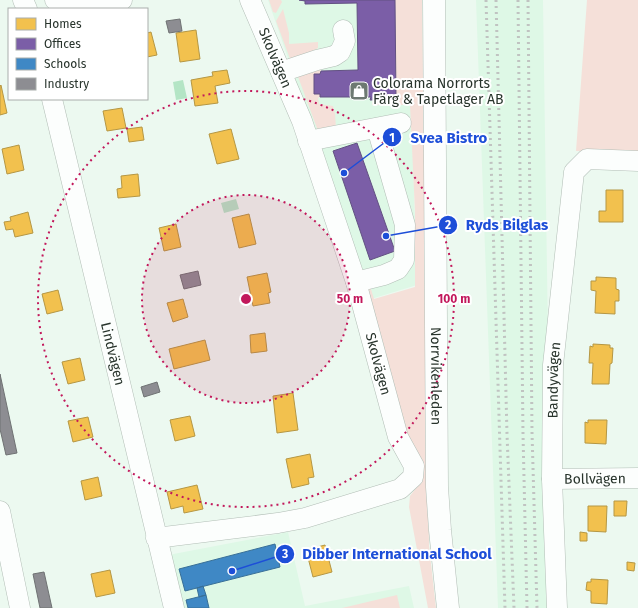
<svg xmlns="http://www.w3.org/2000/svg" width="638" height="608" font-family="'Fira Sans',sans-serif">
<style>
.built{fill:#def8e6}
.green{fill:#f5e0d9}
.water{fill:#b4e5c5}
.homes{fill:#f2c14e;stroke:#b59744}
.offices{fill:#7b5ea7;stroke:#625182}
.schools{fill:#3f88c5;stroke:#386f97}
.industry{fill:#8d8d92;stroke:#6f7273}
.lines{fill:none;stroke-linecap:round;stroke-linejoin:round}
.minor-casing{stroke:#b2beb6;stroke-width:21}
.major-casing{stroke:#b2beb6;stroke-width:23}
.minor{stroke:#fcfefd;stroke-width:20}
.major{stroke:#fcfefd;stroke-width:22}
.rail{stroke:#c0c3c1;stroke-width:3;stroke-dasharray:2 4;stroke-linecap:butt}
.ring{fill:none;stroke:#c2185b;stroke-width:2;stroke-dasharray:2 4}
.labels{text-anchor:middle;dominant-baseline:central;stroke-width:4;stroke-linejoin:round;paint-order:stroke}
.street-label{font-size:14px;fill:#28342c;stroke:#fff}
.poi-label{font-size:14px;fill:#28342c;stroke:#fff;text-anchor:start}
.centre{fill:#c2185b;stroke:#fff;stroke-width:2}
.ring-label{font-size:12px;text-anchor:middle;font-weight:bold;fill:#c2185b;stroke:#fff;stroke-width:4;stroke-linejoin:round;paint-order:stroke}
.leader{fill:none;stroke:#1d4ed8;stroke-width:1.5}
.callout-dot{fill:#1d4ed8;stroke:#fff;stroke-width:1.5}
.mark-label{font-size:12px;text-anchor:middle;font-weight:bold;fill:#fff}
.callout-label{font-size:15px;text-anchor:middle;font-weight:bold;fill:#1d4ed8;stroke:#fff;stroke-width:4;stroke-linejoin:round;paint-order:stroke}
</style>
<rect width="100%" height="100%" fill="#ecf9f0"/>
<path class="built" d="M268 0H408L417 285 371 299Z
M476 0H543L552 608H498Z
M288 532 305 606 409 586 414 608H177L163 556Z"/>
<path class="green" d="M269 0H281L282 2 276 13 273 12Z
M395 0H422L429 546 436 608H428L409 507 410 496 419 484 364 290 370 286 374 299 415 287V212L410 105H372L373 100 396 99Z
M587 0H638V153L576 151Z
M283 9 289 33V44L318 42V48L309 53 290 59 276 21Z
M322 66 320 74H314V94H320V97L318 98 319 104 333 106 335 114 336 128 318 131 297 74Z
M397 595 400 608H342Z"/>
<path class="water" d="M183 80 187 98 176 100 173 82Z
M236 199 239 209 224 213 221 203Z"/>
<path class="homes" d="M196 30 200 59 180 62 176 33Z
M151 32 157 55 147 57V33Z
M227 70 230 83 215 86 218 103 195 106 191 80 213 76 212 72Z
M1 85 7 113 0 115V86Z
M122 108 126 128 107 131 103 111Z
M142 127 144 140 129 142 127 129Z
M231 129 239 159 217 164 209 134Z
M19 145 24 170 7 174 2 149Z
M138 174 140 196 118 198 117 189 122 188 121 176Z
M606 190H623V222H599V211H606Z
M28 212 33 233 15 237 13 229 6 230 4 222 11 221 10 217Z
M249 214 256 244 239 248 232 218Z
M176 224 181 247 164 251 159 228Z
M267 273 271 292 268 293 270 303 253 306 247 277Z
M596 277 616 278V289L619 290V301H615V314L595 313 596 291 591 290V281H596Z
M58 290 63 310 47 314 42 294Z
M183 299 188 317 173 322 167 303Z
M265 333 267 351 251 353 250 335Z
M205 340 210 360 174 369 169 349Z
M593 344 610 345V348H613L612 363 610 364 609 384H592L593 363H589L590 346 593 347Z
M80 358 85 380 68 384 62 362Z
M293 393 298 430 277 433 273 396Z
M190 416 195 436 175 441 170 420Z
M88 417 93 437 73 442 68 421Z
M588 420H607L606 444 585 443V422L588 423Z
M310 454 314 477 308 478 309 484 292 488 286 459Z
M98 477 102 496 85 500 81 481Z
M197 485 203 509 184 513 183 506 171 509 167 492Z
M614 501H627L626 516H614Z
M588 506H607L606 532 588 531Z
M580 532 587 533V541H580Z
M325 545 332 572 313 577 306 550Z
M627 562 635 563 634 571 627 570Z
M110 570 115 593 96 597 91 574Z
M591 579 608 580 607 604 591 603V591L586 590 587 582H591Z"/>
<path class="offices" d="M299 0H395L396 99 370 100 371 97H320V94H314V74H320L321 71 358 70 357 3 305 4V1Z
M357 143 395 251 370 260 333 151Z"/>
<path class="schools" d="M275 544 280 567 185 591 179 569Z
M203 586 206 595 199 597 197 588Z
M206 595 209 608H188L186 600Z"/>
<path class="industry" d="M180 19 182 31 169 33 166 21Z
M198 271 201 285 184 289 180 275Z
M0 374 17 453 6 455 0 429Z
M157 382 160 392 144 397 141 387Z
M44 572 52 608H40L33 574Z"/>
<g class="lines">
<g class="minor-casing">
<g id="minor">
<path d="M23 0 27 9"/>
<path d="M55 0 73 3 101 4 122 0"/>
<path d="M281 72 317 60 334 56 340 52 345 41 343 30"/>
<path id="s1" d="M52 99 174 608"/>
<path d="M308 141 401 123"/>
<path d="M356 282 384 275 398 269 404 260 405 225 377 128"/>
<path id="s2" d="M552 479 638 478"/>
<path d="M0 511 20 608"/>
<path d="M156 538 278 523 305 518 400 489 413 477 414 466 398 437 356 282 302 121 250 0"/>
<path id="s3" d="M557 608 552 479 553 365 574 172 587 159 638 161"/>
</g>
</g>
<g class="major-casing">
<g id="major">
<path id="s4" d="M434 0 437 487 440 530 448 608"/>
</g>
</g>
<use href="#minor" class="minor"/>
<use href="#major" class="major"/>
<path class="rail" d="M486 0 505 608
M496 0 507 434 514 608
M518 0 523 434 527 608
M528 0 532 432 537 608"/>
</g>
<circle cx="246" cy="299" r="104" fill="#c2185b" fill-opacity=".12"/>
<g class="ring">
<circle cx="246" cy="299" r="104"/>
<circle cx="246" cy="299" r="208"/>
</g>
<defs>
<g id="shop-square" transform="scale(1)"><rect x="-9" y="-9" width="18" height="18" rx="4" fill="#6d7971" stroke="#fff"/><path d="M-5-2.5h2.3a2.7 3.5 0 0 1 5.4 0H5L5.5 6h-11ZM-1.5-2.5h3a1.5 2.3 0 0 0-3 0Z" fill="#fff"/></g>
</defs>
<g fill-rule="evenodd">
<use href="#shop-square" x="359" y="91"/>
</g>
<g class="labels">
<g class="street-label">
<text transform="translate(275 58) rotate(67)">Skolvägen</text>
<text stroke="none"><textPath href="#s1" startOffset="262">Lindvägen</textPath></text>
<text transform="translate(378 364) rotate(75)">Skolvägen</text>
<text stroke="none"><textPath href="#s4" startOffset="376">Norrvikenleden</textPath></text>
<text stroke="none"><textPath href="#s3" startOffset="228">Bandyvägen</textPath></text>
<text stroke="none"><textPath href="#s2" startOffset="43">Bollvägen</textPath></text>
</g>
<g class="poi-label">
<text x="373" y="83">Colorama Norrorts<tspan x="373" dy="16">Färg &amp; Tapetlager AB</tspan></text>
</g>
</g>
<circle cx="246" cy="299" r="6" class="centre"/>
<g class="ring-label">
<text x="350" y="303">50 m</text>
<text x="454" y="303">100 m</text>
</g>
<path class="leader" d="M344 173L392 137M386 236L448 225M232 571L285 554"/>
<g class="callout-dot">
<circle cx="344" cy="173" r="4"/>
<circle cx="386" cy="236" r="4"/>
<circle cx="232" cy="571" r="4"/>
<circle cx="392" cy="137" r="10"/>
<circle cx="448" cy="225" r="10"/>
<circle cx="285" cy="554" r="10"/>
</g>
<g class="mark-label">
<text x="392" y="142">1</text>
<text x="448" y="229">2</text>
<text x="285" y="558">3</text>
</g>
<g class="callout-label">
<text x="449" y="143">Svea Bistro</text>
<text x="507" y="230">Ryds Bilglas</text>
<text x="397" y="559">Dibber International School</text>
</g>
<rect x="8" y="8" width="140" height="92" fill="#ffffff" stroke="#a9aeab"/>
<rect x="16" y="18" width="20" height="12" fill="#f2c14e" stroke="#a9aeab"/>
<text x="44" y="28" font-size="12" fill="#28342c">Homes</text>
<rect x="16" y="38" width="20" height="12" fill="#7b5ea7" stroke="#a9aeab"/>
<text x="44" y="48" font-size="12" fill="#28342c">Offices</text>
<rect x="16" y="58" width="20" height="12" fill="#3f88c5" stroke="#a9aeab"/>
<text x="44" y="68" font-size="12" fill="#28342c">Schools</text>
<rect x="16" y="78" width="20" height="12" fill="#8d8d92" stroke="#a9aeab"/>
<text x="44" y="88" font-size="12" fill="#28342c">Industry</text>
</svg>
